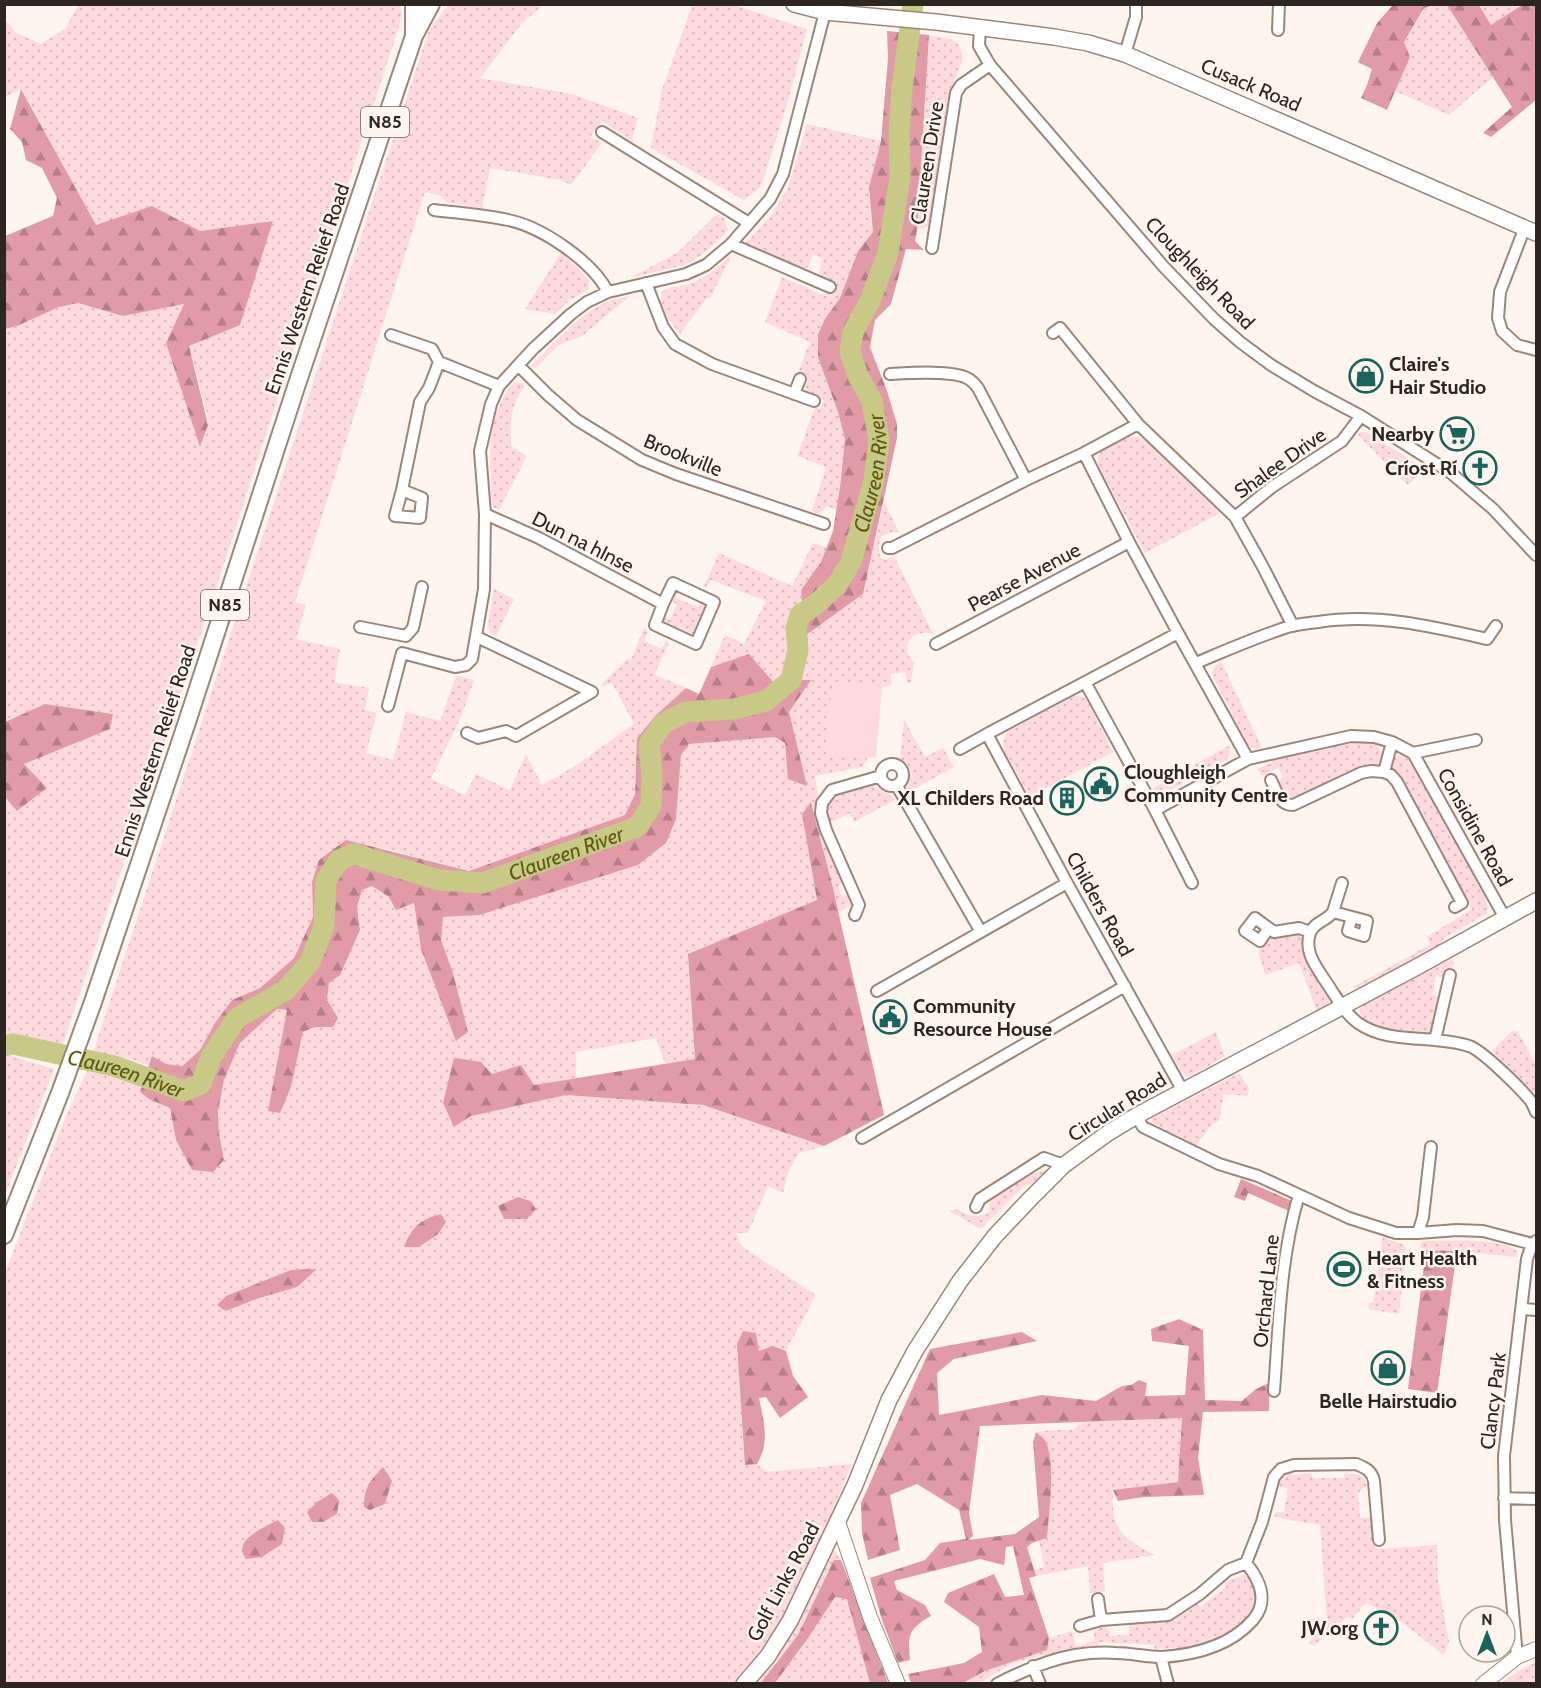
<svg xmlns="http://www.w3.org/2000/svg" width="1541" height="1688" font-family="Cabin,sans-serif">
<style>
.grass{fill:url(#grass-dots)}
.forest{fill:url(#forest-firs)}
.garden{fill:#fedadf}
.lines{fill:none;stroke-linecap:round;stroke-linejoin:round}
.river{stroke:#c8c887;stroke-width:21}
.minor-casing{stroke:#9a8779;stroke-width:14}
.tertiary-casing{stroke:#9a8779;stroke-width:16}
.secondary-casing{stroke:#9a8779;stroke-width:18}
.primary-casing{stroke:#9a8779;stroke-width:20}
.minor{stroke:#fff;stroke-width:10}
.tertiary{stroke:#fff;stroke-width:14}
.secondary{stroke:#fff;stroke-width:15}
.primary{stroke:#fff;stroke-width:16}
.labels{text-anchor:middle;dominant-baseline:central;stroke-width:5;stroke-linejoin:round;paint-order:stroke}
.shield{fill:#fef5ef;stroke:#6c635e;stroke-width:1.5}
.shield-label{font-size:18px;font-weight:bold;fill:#2d2520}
.street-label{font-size:20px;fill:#2d2520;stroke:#fef5ef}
.poi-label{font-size:20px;font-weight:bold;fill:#2d2520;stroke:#fef5ef;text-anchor:start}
.water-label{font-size:21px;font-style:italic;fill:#5d5b11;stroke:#fef5ef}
</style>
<defs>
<pattern id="grass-dots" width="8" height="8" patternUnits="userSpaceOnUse" patternTransform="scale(1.5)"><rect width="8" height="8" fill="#fedadf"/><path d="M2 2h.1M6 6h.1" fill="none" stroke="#dabbbf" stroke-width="1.8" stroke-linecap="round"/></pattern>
<pattern id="forest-firs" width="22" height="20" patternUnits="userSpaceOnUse" patternTransform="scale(1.5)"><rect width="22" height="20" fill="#e09ba6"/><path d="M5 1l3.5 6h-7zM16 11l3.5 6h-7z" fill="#b67e87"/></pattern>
</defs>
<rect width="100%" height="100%" fill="#fef5ef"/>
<path class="grass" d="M400 4 402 17 220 576 62 1047C44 1041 23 1033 5 1035V797L18 811 47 788 23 764 110 729 113 714 45 704 5 722V329L17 326 59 307 78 303 123 316 184 304 166 343 201 446 209 421 189 346 273 221 200 231 152 206 96 226 22 89 5 97 4 18 15 32 41 44 66 28 78 5Z
M448 5H543L522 23 480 78 572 94 638 118 632 141 602 121 590 137 602 143 571 185 561 180 490 168 482 208 448 203 439 195 425 192 295 602 306 605 296 639 340 649 334 682 369 688 365 710 377 713 366 753 393 760 406 712 440 721 456 676 474 680 461 717 431 779 465 795 476 774 510 790 526 754 542 785 575 766 634 724 612 683 603 686 601 685 628 658 631 660 644 628 648 632 644 641 662 649 666 640 669 644 654 674 686 688 656 715 637 738 635 794 625 815 469 871 379 847 312 882 313 917 294 958 260 988 232 1000 215 1023 200 1050 181 1066 166 1064 152 1057 149 1066C130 1059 112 1054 93 1053L422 51 430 28Z
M692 5H734L807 29 787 105 761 187 744 200 651 148 662 90Z
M1434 5H1447L1493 77 1449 115 1395 91 1410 57 1404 42 1425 8Z
M1479 5H1522L1491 25Z
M929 35 949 39 957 42 963 56 962 62 949 93 929 226 917 230Z
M807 124 881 141 869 187 873 232 858 251 840 298 825 319 818 334 845 439 837 510 827 506 820 514 812 511 826 467 797 456 815 407 820 409 824 400 807 394 805 384 808 375 798 372 810 342 765 322 782 277 825 296 828 293 832 294 837 285 823 279 819 273 822 258 813 254 809 266 805 269H799L744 245 771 215 788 188Z
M717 214 724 218 728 230C715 244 702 257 684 265L630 278 677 253Z
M561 253 576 266 589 281 588 290 569 301 555 314 525 309Z
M732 254 710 299 707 298 680 334C671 322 657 308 662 292 669 286 680 287 689 284 707 278 718 267 732 254Z
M630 296 582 336 559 345 534 369 531 366C551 346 581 312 607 302 614 299 622 298 630 296Z
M514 382 521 383 525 386C509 408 511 420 511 446L527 456 499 510 493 507 492 503C490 460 484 418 514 382Z
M1361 432H1366L1425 469 1408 485 1358 435Z
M1129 437H1139L1146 441 1220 513 1145 553 1099 467 1097 461 1101 451Z
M884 502 899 532 889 533 882 536C878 544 878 550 881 558L885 560 894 556 933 634C912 628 898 646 914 663L911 682 907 683 905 672 890 674 892 685 882 687 833 682 826 753 867 757V761L862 767 815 776 818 796 814 813 845 882 838 886 842 896 850 893 852 899V905L839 912 812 803 802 814 817 900 688 954 695 1059 665 1064 656 1038 576 1052V1078L533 1085 492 1074 481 1062 454 1127 471 1116 566 1095 703 1105 824 1146 799 1153 788 1172 783 1193 768 1186 748 1233H736L741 1246 816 1295 786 1351 793 1376 766 1397 759 1398 757 1464 766 1472 852 1464 823 1533 841 1560 888 1683H5L4 1275 66 1116 88 1069 141 1086 140 1092 149 1099 170 1107 176 1140 224 1160 219 1133 218 1112 224 1080 240 1043 277 1009 287 1010 283 1035 291 1087 303 1032 315 1027H333L327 1000 329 983 360 930 357 907 362 890 372 886 389 897 414 902 421 949 453 973 440 939 442 917 479 915 676 819 681 755 689 744 775 736 785 743 788 779 789 712 791 680 775 684 749 654 711 667 725 635 744 644 766 601 711 580 706 588 704 586 719 553 792 586 813 543 827 548 821 562 801 590 806 636 863 594Z
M494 589 514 599 496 636 490 633 488 625Z
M675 590H679L676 598 698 607 702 600 707 603 695 632 693 634 662 621V617L670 620 677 604 669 600Z
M1221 661 1262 748 1256 749 1248 745 1213 677C1212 669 1215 666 1221 661Z
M1074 696H1079L1086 699 1113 752 1030 797 1004 750C1003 742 1004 737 1009 731Z
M904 720 925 757 943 748 954 767 909 792 907 787 911 772 907 764 900 761Z
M1363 741 1372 742 1378 745 1382 755C1379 770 1367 766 1355 769 1340 772 1310 792 1296 800 1284 802 1282 792 1278 783L1283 776 1278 768 1265 775H1261L1257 769 1271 763V759L1296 753Z
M1230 745V755L1226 760 1168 791C1161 794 1157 795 1151 789Z
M1401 754 1409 759 1482 890 1488 908 1486 914 1444 938 1440 947 1354 989 1353 987 1430 945 1427 937 1472 909 1403 781 1392 769V759Z
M874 785C880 791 890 793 895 800L854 822 850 813 827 824C820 790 849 791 874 785Z
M1295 934H1300C1307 943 1302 948 1305 958 1309 971 1320 985 1329 996 1331 1005 1325 1009 1317 1012L1299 963 1265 975 1258 951 1268 938Z
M1452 959 1454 963 1452 968H1446L1444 978 1436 976 1432 995 1440 997 1432 1030 1429 1034 1425 1035C1410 1033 1355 1029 1360 1007Z
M1514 1031 1518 1032 1536 1064V1090L1533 1093 1492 1051 1511 1032Z
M1216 1032 1225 1056 1191 1076H1186L1181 1071 1172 1055Z
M5 1054 54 1069 5 1195 4 1054Z
M1239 1073 1249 1088 1248 1096 1224 1094 1219 1121 1212 1124 1196 1146 1151 1122 1153 1118Z
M1048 1169 1032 1184 1025 1185 981 1229 949 1211 956 1209C969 1216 976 1219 989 1212L991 1198 1033 1174Z
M1383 1237 1402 1244 1406 1248 1399 1314 1368 1309 1369 1303H1373Z
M1422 1241C1443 1241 1504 1237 1518 1252L1517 1257 1457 1251 1419 1250Z
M1183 1418 1178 1482 1113 1490C1113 1498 1112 1507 1114 1515 1117 1536 1137 1546 1155 1555L1103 1563 1105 1592 1090 1593 1088 1566 1036 1576 1034 1570 1044 1567 1039 1541 1047 1538C1049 1512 1056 1465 1046 1442 1044 1438 1040 1436 1036 1432L1052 1430H1073L1082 1422Z
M1289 1473 1293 1475 1311 1473 1313 1478H1344V1474C1357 1474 1362 1472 1367 1485L1358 1493 1360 1518 1372 1517 1375 1549 1437 1545 1438 1580 1449 1642 1444 1655 1401 1622 1366 1603 1352 1619 1347 1617 1314 1646 1308 1643 1327 1623 1320 1525 1274 1517 1276 1512H1284L1288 1488 1276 1486C1278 1479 1283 1477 1289 1473Z
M1244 1575 1248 1576C1253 1584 1257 1593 1256 1603 1254 1616 1227 1636 1215 1640 1196 1648 1174 1648 1154 1649L1155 1645 1100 1642 1098 1647 1039 1656 1011 1664 980 1683 963 1684 985 1671 1047 1650 1049 1638 1072 1631 1076 1647 1095 1640 1093 1631 1103 1626 1108 1629 1110 1636 1129 1634V1624L1166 1621 1178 1617 1197 1604 1200 1607 1226 1587 1224 1582Z
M1536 1662V1683H1501L1522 1669Z"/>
<path class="forest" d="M1393 5H1434L1424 8 1404 42 1410 57 1387 110 1361 98 1367 85 1372 69 1358 62 1377 23Z
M1447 5H1479L1491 25 1522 5H1536V100L1491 137 1483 133 1512 107Z
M887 31 929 35 917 230 915 241 924 250 906 249 891 304 875 320 870 347 887 391 897 424V438L863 594 805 636 801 590 821 562 833 531 840 487 845 439 838 412 818 357V334L825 319 840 298 858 251 873 232 869 187 881 141 888 58Z
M21 89 96 225 152 206 200 231 273 221 240 325 189 346 208 425 200 447 166 343 184 304 123 316 78 303 59 307 17 326 5 329V236L53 216 57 198 42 168 26 160 22 142 10 129Z
M749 654 775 684 791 680H811L789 712 807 786 788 779 785 743 775 737 689 744 681 755 676 819 666 843 638 865 479 915 443 917 441 940 453 973 468 1032 456 1041 421 949 414 903 396 910 389 897 372 886 362 890 357 907 360 930 340 975 329 983 327 1000 338 1018 333 1027H315L303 1032 291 1087 280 1113 268 1111 287 1010 277 1009 240 1043 224 1080 218 1112 219 1133 224 1160 213 1172 192 1170 176 1140 170 1108 149 1099 140 1092 152 1056 166 1064 182 1066 200 1050 215 1023 232 1000 260 988 294 958 313 917 312 882 319 860 346 840 469 871 625 815 635 794 637 738 656 715 686 688 699 694 711 667Z
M45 704 113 714 110 729 24 764 47 788 17 811 5 797V722Z
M811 802 833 888 884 1115 824 1146 703 1105 566 1095 471 1116 454 1127 443 1103 454 1058 481 1062 492 1074 521 1065 534 1085 695 1059 688 954 817 900 802 814Z
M1241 1179 1292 1201 1289 1211 1248 1193 1245 1201 1234 1197Z
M518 1197 530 1201 536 1209 527 1219H504L498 1206Z
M441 1214 446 1222 438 1234 419 1247H404C413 1226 419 1220 441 1214Z
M1419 1250 1457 1251 1437 1393 1408 1389 1425 1258 1418 1256Z
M317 1269 297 1287 256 1299 226 1311 217 1305 226 1296 291 1270Z
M1179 1319 1203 1330 1205 1400 1242 1401 1256 1389 1269 1383V1411L1203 1412 1198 1458 1204 1495 1144 1497 1118 1501 1113 1490 1178 1482 1182 1418 980 1426 969 1513 973 1536 968 1540 1015 1534 1039 1517 1033 1442 1036 1432C1040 1436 1044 1438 1046 1442 1056 1465 1049 1513 1047 1538L1032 1543 1027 1547 1036 1576 1029 1578 1049 1638 1047 1650 985 1671 963 1683H913L910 1681 908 1674 964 1663 982 1652 979 1627 944 1602 948 1593 994 1574 1005 1597 1024 1595 1013 1546 1006 1547 1004 1565 980 1559 894 1581 897 1590 925 1605 931 1616C908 1629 908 1635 910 1660L898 1663 882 1620 870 1578 925 1560 940 1543 966 1539 959 1510 917 1484 890 1495 900 1550 868 1560 862 1533 861 1503 930 1349 1022 1332 1037 1341 954 1359 937 1373 939 1415 1042 1395 1096 1401 1122 1386 1131 1385 1139 1380 1147 1383 1145 1396 1185 1395 1189 1346 1152 1341 1151 1329Z
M743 1331 756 1333 759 1351 773 1346 786 1351 793 1376 808 1397 780 1418 766 1397 759 1398C764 1422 770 1442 757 1464L745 1465 737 1344Z
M383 1467 392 1481 385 1504 370 1510 364 1507C364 1487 370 1481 383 1467Z
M332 1493 339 1500 337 1514 323 1522H312L307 1512 317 1502Z
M278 1520 285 1528 282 1544 262 1557 246 1559C231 1540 265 1527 278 1520Z
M834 1560H841L888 1683H870L847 1599 835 1597 808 1638 775 1683H761L798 1635Z"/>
<path class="garden" d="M833 682 882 687 876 758 826 753Z"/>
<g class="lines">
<path class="river" id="s1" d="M4 1046 13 1044 114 1066 184 1091 201 1084 211 1057 237 1018 286 990 310 962 324 926 326 880 339 860 354 854 439 880 483 883 637 827 651 806 652 775 649 744 663 724 685 712 734 709 766 701 791 680 798 650 796 628 800 615 816 604 836 586 851 562 874 480 879 441 872 401 858 376 850 352 853 332 870 301 888 253 900 177 899 134 902 89 913 4"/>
<g class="minor-casing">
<path id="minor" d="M980 27 979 46 990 65 1164 267 1214 319 1240 342 1271 365 1314 391 1361 416 1451 473 1493 509 1536 555
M1278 30 1279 4
M1125 54 1136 17V4
M602 132 749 223
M434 210C459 213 484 215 508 220 542 227 592 261 608 292
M1525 227 1500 292 1498 318 1502 331 1517 345 1536 350
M731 244 830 287
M932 248 956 93 961 85 990 65
M646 283 663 327 675 344 712 364 814 401
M1053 333 1060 328 1138 424 1235 517 1272 487 1342 441 1361 416
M391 335 432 349 439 362
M519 366 548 395 577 420 642 460 676 474 824 524
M890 374C909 373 951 370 967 378 971 380 975 384 978 388L1026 480
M794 394 800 379
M1084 453 1129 542 1178 633 987 734 1067 883 1183 1091
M402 490 395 516 420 518 422 498 402 490 420 402 429 388 439 362 499 386
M485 514 539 538 663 604 655 625 696 644 714 602 673 583 663 604
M1235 517 1263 567 1293 626
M888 548H892L1026 480 1084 453 1138 424
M360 627 406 636 413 628 422 587
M1178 633 1248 759
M936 644 1129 542
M1196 663C1227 650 1258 636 1291 626 1300 624 1309 623 1318 622 1376 613 1431 626 1487 639L1496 626
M1085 682 1155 810 1192 883
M388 706 402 653 455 667 466 665 472 659 484 589 485 514 480 451 491 404 499 386 533 349 571 314 587 302 608 292 686 274 706 265 731 244 770 199 783 174 825 12
M467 733 478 738 506 731 516 736 592 692 477 637
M1476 740 1413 753 1505 918
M960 749 987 734
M1413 753 1392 742 1384 772 1391 775 1397 782 1462 903 1455 907
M881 775a11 11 0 1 1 22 0a11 11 0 1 1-22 0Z
M1271 780C1277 792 1279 805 1293 805L1361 773 1371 771 1384 772
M897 786 981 932
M1155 810 1248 759 1351 736 1374 737 1392 742
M1342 883 1333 912C1327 921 1314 922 1310 933 1304 951 1315 965 1324 979 1334 993 1344 1013 1358 1023 1389 1045 1433 1034 1469 1046 1482 1050 1520 1088 1530 1100 1533 1104 1534 1108 1536 1112
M1333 912 1367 921 1364 936 1348 931 1352 917
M855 915 859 905 826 830 821 813 822 803 832 790 881 776
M1268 929 1260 941 1245 931 1255 918 1274 932 1299 928 1310 932
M877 991 1067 883
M1435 1040 1450 975
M1136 1116 1143 1127 1219 1164 1258 1176 1349 1218 1396 1233H1418L1457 1230 1483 1231 1536 1245
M862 1138 1125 986
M976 1207 980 1199 1044 1158 1064 1165
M1418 1233 1423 1217 1431 1147
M1523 1309 1536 1310
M1274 1391C1279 1326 1280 1257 1299 1195
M1504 1498 1536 1499
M1098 1599 1101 1620
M1080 1626 1101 1620 1168 1615 1200 1594 1228 1570 1246 1563
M1161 1657 1168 1684
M1517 1657 1505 1520 1504 1456 1527 1259 1530 1250 1536 1241
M1033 1666 1040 1684
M997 1684C1022 1671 1047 1660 1075 1655 1088 1653 1103 1652 1116 1653 1131 1653 1146 1657 1161 1657 1195 1655 1230 1646 1253 1620 1269 1601 1260 1580 1246 1563L1262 1522 1274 1477 1281 1469 1294 1465 1356 1464C1366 1468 1372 1471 1374 1481L1379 1540"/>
</g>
<g class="tertiary-casing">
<path id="tertiary" d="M838 1522 870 1617 898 1684
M1483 1684 1517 1657 1536 1649"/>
</g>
<g class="secondary-casing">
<path id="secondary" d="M794 4 825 12 936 22 1054 37 1088 43 1125 54 1536 233
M744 1684 768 1656 790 1621 855 1485 889 1400 915 1351 960 1281 995 1236 1030 1199 1064 1165 1108 1133 1136 1116 1415 968 1536 901"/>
</g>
<g class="primary-casing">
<path id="primary" d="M414 33V4
M4 1235 60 1093 93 1002 187 722 296 387 414 36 431 4"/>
</g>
<use href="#minor" class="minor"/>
<use href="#tertiary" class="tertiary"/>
<use href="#secondary" class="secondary"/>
<use href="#primary" class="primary"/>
</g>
<defs>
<g id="shop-ring" transform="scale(1.725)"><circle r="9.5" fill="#fef5ef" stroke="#1b645b" stroke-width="1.5"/><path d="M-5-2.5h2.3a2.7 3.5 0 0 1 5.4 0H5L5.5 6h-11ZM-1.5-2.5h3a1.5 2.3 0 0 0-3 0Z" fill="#1b645b"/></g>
<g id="supermarket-ring" transform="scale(1.725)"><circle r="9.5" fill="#fef5ef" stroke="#1b645b" stroke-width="1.5"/><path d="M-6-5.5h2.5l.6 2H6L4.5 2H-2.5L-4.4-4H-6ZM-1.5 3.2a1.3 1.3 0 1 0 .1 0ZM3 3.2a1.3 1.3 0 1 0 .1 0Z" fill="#1b645b"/></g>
<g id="church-ring" transform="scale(1.725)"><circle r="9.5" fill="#fef5ef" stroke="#1b645b" stroke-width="1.5"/><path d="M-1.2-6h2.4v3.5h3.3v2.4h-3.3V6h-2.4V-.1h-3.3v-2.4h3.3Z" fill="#1b645b"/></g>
<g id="civic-ring" transform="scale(1.725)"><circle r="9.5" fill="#fef5ef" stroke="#1b645b" stroke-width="1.5"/><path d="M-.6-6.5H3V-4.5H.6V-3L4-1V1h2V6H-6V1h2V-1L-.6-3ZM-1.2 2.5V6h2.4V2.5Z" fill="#1b645b"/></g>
<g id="building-ring" transform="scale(1.725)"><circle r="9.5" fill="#fef5ef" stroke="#1b645b" stroke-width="1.5"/><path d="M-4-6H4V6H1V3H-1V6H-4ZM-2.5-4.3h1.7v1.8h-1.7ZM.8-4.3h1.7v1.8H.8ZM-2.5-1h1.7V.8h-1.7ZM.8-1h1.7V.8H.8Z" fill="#1b645b"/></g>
<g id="stadium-ring" transform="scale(1.725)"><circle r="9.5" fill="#fef5ef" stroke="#1b645b" stroke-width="1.5"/><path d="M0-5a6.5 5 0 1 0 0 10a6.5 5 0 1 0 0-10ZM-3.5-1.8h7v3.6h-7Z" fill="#1b645b"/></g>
</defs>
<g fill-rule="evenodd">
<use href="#shop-ring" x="1366" y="376"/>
<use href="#supermarket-ring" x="1457" y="434"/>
<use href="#church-ring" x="1480" y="468"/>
<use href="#civic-ring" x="1101" y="784"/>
<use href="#building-ring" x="1067" y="798"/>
<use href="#civic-ring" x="890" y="1017"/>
<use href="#stadium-ring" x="1344" y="1269"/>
<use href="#shop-ring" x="1388" y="1368"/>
<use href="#church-ring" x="1381" y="1628"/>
</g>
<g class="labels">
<g class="shield">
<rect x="361" y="107" width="48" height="30" rx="4.5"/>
<rect x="201" y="590" width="48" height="30" rx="4.5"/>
</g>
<g class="shield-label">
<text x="385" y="122">N85</text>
<text x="225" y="605">N85</text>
</g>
<g class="street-label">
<text transform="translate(1251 85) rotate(23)">Cusack Road</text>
<text transform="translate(927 163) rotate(-81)">Claureen Drive</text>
<text transform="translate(1200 273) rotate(46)">Cloughleigh Road</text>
<text transform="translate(307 289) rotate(-71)">Ennis Western Relief Road</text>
<text transform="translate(683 455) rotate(22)">Brookville</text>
<text transform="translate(1280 463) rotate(-35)">Shalee Drive</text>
<text transform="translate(583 542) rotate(27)">Dun na hInse</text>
<text transform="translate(1024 577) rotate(-28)">Pearse Avenue</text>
<text transform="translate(155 751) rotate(-72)">Ennis Western Relief Road</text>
<text transform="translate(1475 827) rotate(61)">Considine Road</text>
<text transform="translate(1100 904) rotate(61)">Childers Road</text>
<text transform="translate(1117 1107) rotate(-32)">Circular Road</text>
<text transform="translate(1266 1291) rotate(-84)">Orchard Lane</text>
<text transform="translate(1493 1401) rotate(-83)">Clancy Park</text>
<text transform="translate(783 1582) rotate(-62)">Golf Links Road</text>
</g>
<g class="poi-label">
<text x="1389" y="364">Claire's<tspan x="1389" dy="23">Hair Studio</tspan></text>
<text x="1434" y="434" text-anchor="end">Nearby</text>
<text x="1457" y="468" text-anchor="end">Críost Rí</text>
<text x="1124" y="772">Cloughleigh<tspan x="1124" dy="23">Community Centre</tspan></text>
<text x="1044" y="798" text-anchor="end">XL Childers Road</text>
<text x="913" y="1006">Community<tspan x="913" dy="23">Resource House</tspan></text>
<text x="1367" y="1258">Heart Health<tspan x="1367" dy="23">&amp; Fitness</tspan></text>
<text x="1388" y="1401" text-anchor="middle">Belle Hairstudio</text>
<text x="1358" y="1628" text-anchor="end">JW.org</text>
</g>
<g class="water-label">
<text stroke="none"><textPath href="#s1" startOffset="1280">Claureen River</textPath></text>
<text stroke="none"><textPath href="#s1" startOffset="720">Claureen River</textPath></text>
<text stroke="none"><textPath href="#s1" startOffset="126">Claureen River</textPath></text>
</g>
</g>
<rect width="1541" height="1688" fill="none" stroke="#2d2520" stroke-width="12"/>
<g transform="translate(1487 1634)"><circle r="28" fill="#fef5ef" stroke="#aaa29c" stroke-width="1.5"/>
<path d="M0-4.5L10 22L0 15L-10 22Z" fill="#1b645b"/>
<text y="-9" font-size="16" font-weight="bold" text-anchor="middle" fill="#2d2520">N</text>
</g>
</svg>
